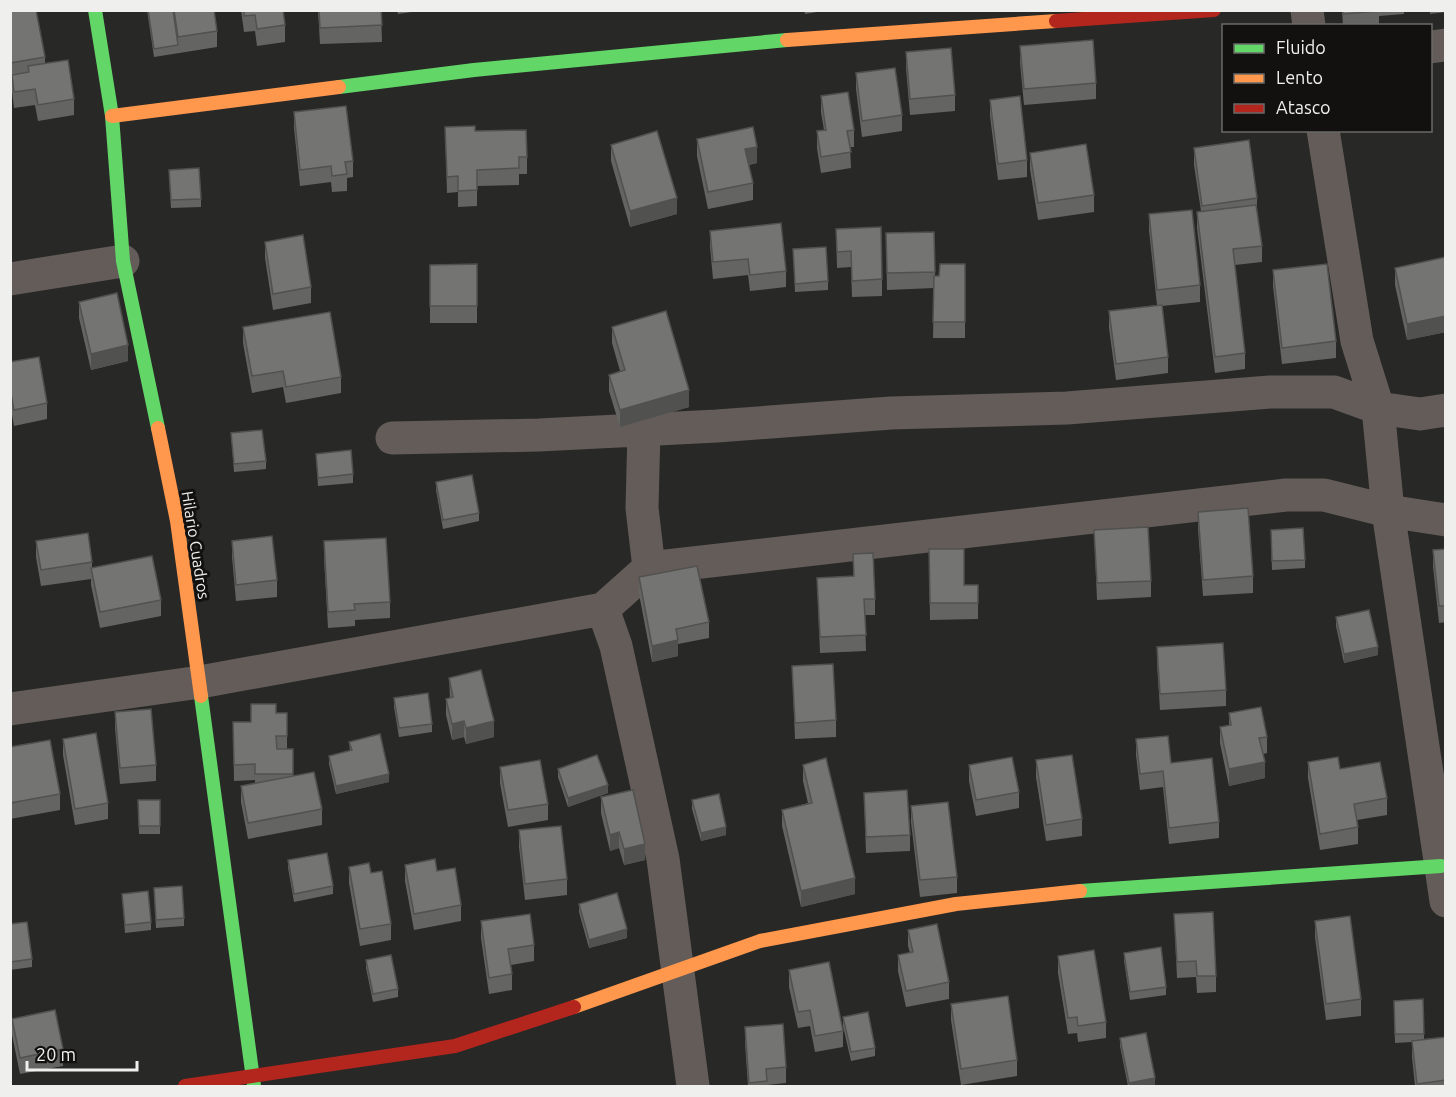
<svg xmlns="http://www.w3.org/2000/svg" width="1456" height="1097" font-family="Ubuntu,sans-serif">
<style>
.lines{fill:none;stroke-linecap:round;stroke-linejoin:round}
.street{stroke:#635c59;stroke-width:33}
.fast{stroke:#63d668;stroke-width:14}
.slow{stroke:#ff974d;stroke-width:14}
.jam{stroke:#b3261e;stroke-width:14}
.wall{fill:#646463}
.shaded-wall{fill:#515150}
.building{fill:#747473;stroke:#515150;stroke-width:1.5}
.labels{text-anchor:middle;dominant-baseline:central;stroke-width:6;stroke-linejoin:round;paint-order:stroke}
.street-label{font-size:16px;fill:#efefed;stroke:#121110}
</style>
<rect width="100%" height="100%" fill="#282827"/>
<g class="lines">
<path class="street" d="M1307 10 1309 26
M1430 47 1446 45
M1323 130 1357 341 1378 408 1388 511 1446 901
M10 279 123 261
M644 430 642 508 649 568 603 609 616 646 663 859 693 1086
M392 438 539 435 717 426 891 413 1067 408 1270 392H1334L1378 408 1420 414 1446 410
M649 568 1286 495H1324L1388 511 1446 520
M10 709 200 682 603 609"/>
<path class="fast" d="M95 10 112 116 123 261 158 428
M339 87 474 70 787 40
M201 696 254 1086
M1080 891 1441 866"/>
<path class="slow" d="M787 40 1056 21
M112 116 339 87
M158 428 177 521 201 696
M574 1007 760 941 956 904 1080 891"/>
<path class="jam" d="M1056 21 1214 10
M185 1086 455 1046 574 1007"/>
</g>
<path class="wall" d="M10 10 45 57V64L74 99V115L38 121 35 105 14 108 12 91V79L10 80Z
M147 10H214L217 31V47L154 57Z
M241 10H283L285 25V42L257 46 255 31 244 32Z
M318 10H381L382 42 320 44Z
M397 10H419V11L398 14Z
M804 10H829L805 14Z
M1342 10H1404V14L1379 16V26H1343Z
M1430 10H1446V12L1430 14Z
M1020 46 1096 83V99L1024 105 1020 63Z
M906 52 955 95V111L910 115 906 68Z
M856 73 902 115V131L862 137 856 89Z
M821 96 854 130V147H850L851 168 821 173 817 148V131L824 130 821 112Z
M990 100 1027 160V177L998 180 990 116Z
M294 112 353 161V177L347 178V191L332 192 331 182 300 186 294 128Z
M445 127 475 131 527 157V174H519V185L477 186V206L458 207V192L447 193Z
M697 139 757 163 749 165 753 183V200L708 209 697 156Z
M611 145 677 214 630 227 611 161Z
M1194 148 1257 198V209L1262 246V262L1235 265 1245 353V369L1215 373 1197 228V212L1201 211 1194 165Z
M1030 153 1094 195V212L1038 220 1030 169Z
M169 178 201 199V207L171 208Z
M1149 214 1200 285V302L1162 306 1168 357V373L1116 380 1109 328V311L1157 305 1149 230Z
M836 229 882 279V296L852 297 851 267 837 268Z
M710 231 786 271V287L750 291 748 275 713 279 710 247Z
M934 232 935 276H939L965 264V338H933L934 288 887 290 886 233Z
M265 242 311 287V303L273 310 265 258Z
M793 249 828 281V290L795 292Z
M1446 257V332L1407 340 1395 285V268Z
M477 264V323H430V265Z
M1273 270 1336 341V358L1282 364 1273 286Z
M79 302 128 361 91 370 79 318Z
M243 327 341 377V393L286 403 283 387 252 393 243 343Z
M612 327 689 407 620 427 609 391V375L620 371 612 343Z
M10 362 47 403V419L14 426 10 404Z
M231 433 266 461V469L234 472Z
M316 454 353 474V483L318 486Z
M436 482 479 513V521L443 529 436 490Z
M1198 512 1253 576V593L1203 596 1198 529Z
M1094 530 1151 581V597L1097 600Z
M1271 538 1305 560V568L1272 570Z
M36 541 92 562V568L161 600V616L100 628 91 585V579L41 586 36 557Z
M232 541 277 580V597L236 601 232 557Z
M324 541 390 602V618L355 620V626L328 628 324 558Z
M929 549 964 585H978V619L930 620Z
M1446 549V622L1439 623 1433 566V550Z
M853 554 875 599V615H865L866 651 820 653 817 578 853 576Z
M639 577 709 622V638L678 644V656L652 662 639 594Z
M1336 617 1378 655 1344 663 1336 626Z
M1157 647 1226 690V706L1160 710 1157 663Z
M792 666 836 720V737L795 739Z
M449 678 494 737 466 744 464 737 452 740 446 715V699L450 698Z
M394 698 432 724V732L399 737 394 707Z
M115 712 156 765V781L120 784 115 728Z
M276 713H287V749H293V776L322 809V825L248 839 241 802V786L255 783V780L234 781 233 722H251Z
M1229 713 1267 737V753L1263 754 1265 778 1229 786 1220 743V727L1229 726Z
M63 739 108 803V819L75 825 63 755Z
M1136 739 1219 822V838L1169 844 1163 787 1140 790 1136 755Z
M349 742 389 782 336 794 329 764V756L350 751Z
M10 747 60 794V810L10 819Z
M1036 760 1082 819V836L1046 841 1036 777Z
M1308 762 1340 769 1387 798V815L1357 820 1358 827V844L1320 850 1308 778Z
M803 765 855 894 801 907 782 826V810L808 803 803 781Z
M969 765 1019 792V808L976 816 969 781Z
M500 767 548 804V820L508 827 500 783Z
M558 769 608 793 568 807 558 777Z
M864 793 910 835V851L866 853Z
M601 797 645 860 624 865 619 848 610 851 601 813Z
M138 800H160V834H139Z
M692 800 726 835 701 841 692 809Z
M911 806 957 877V893L920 897 911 822Z
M519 830 567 879V895L525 900 519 847Z
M288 860 333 886V894L294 902 288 868Z
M405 865 437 871 461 905V921L414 930 405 881Z
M349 867 371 873 391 924V940L360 946 349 883Z
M154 888 184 918V926L156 928Z
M122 894 151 922V930L125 933Z
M579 904 627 938 589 948 579 912Z
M1174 914 1216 976V992L1197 993 1196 977 1177 978Z
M481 921 534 945V961L511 965 512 974V990L489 994 481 938Z
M1315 921 1361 999V1016L1326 1020 1315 937Z
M10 924 32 959V967L10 970Z
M908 930 949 982V999L906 1007 898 971V955L910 953 908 946Z
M1124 953 1166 987V995L1130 1000 1124 961Z
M1058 956 1106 1022V1038L1078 1042 1077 1033 1068 1034 1058 973Z
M366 960 398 989V997L373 1002 366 968Z
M789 970 843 1031V1047L815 1052 810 1026 798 1028 789 987Z
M1394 1001 1424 1034V1039L1446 1037V1086H1415L1412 1057V1042L1395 1043Z
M951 1004 1017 1060V1076L961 1085 951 1020Z
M843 1017 875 1048V1056L851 1061 843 1026Z
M12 1019 63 1049V1066L20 1074 12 1035Z
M745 1027 786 1067V1083L767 1085V1086H748L745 1043Z
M1120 1038 1155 1086H1128L1120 1046Z"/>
<path class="shaded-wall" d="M757 147V163L745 165V149Z
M677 198V214L630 227V211Z
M1446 316V332L1407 340V324Z
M128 345V361L91 370V354Z
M689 390V407L620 427V410Z
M678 640V656L652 662V646Z
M1378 647V655L1344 663V654Z
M464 721V737L452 740V724Z
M494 721V737L466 744V728Z
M1265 762V778L1229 786V769Z
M389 774V782L336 794V786Z
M608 785V793L568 807V798Z
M726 827V835L701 841V833Z
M619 832V848L610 851V835Z
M645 844V860L624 865V849Z
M855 878V894L801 907V891Z
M627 929V938L589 948V940Z
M1155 1078V1086H1129V1083Z"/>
<path class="building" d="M10 10H36L45 57 10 63Z
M148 10H173L178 45 154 49Z
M174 10H214L217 31 178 37Z
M244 10H283L285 25 257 29 255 15 244 16Z
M319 10H381L382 25 320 28Z
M1343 10H1379V11L1343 14Z
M1093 40 1096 83 1024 89 1020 46Z
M951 48 955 95 910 99 906 52Z
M68 60 74 99 38 105 35 89 14 92 12 75 29 72 28 66Z
M895 68 902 115 862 121 856 73Z
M848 92 854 130 847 131 851 152 821 157 817 131 826 130 821 96Z
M1020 96 1027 160 998 164 990 100Z
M346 106 353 161 345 162 347 174 332 176 331 166 300 170 294 112Z
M475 126V131L526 130 527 157H519V168L477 170V190L458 191V176L447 177 445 127Z
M753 127 757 147 745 149 753 183 708 192 697 139Z
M657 131 677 198 630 211 611 145Z
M1249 140 1257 198 1202 206 1194 148Z
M1086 144 1094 195 1038 203 1030 153Z
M199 168 201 199 171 200 169 170Z
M1256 205 1262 246 1233 249 1245 353 1215 357 1197 212Z
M1192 210 1200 285 1157 290 1149 214Z
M781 223 786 271 750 275 748 259 713 262 710 231Z
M881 227 882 279 852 281 851 251 837 252 836 229Z
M934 232 935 272 887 273 886 233Z
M303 235 311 287 273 294 265 242Z
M826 247 828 281 795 284 793 249Z
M1446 257V316L1407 324 1395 268Z
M477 264V306H430V265Z
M940 264H965V322H933L934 276H939Z
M1327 264 1336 341 1282 348 1273 270Z
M117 293 128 345 91 354 79 302Z
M1162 305 1168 357 1116 364 1109 311Z
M666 311 689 390 620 410 609 375 625 370 612 327Z
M330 312 341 377 286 387 283 371 252 376 243 327Z
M39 357 47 403 14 410 10 388V362Z
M262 430 266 461 234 464 231 433Z
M351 450 353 474 318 478 316 454Z
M472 475 479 513 443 520 436 482Z
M1248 508 1253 576 1203 580 1198 512Z
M1148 527 1151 581 1097 583 1094 530Z
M1303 528 1305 560 1272 561 1271 530Z
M88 533 92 562 41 570 36 541Z
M272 536 277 580 236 585 232 541Z
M386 538 390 602 354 604 355 610 328 612 324 541Z
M929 549H964V585H978V603H930Z
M1446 549V606H1439L1433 550Z
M873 553 875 599H864L866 635 820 637 817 578 854 576 853 554Z
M152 556 161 600 100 612 91 568Z
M697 566 709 622 676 629 678 640 652 646 639 577Z
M1369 610 1378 647 1344 654 1336 617Z
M1223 643 1226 690 1160 694 1157 647Z
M833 664 836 720 795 723 792 666Z
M481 670 494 721 466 728 464 721 452 724 446 699 453 697 449 678Z
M428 693 432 724 399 728 394 698Z
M251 704H276V713H287V736H276L277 749H293V774H255V764L234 765 233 722H251Z
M1261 707 1267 737 1259 738 1265 762 1229 769 1220 727 1231 725 1229 713Z
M151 709 156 765 120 768 115 712Z
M96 733 108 803 75 809 63 739Z
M380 734 389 774 336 786 329 756 352 750 349 742Z
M1168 736 1171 763 1212 758 1219 822 1169 828 1163 771 1140 774 1136 739Z
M50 740 60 794 10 803V747Z
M597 755 608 785 568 798 558 769Z
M1072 755 1082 819 1046 825 1036 760Z
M1012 757 1019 792 976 800 969 765Z
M1338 757 1340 769 1380 762 1387 798 1354 804 1358 827 1320 834 1308 762Z
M826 758 855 878 801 891 782 810 812 803 803 765Z
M540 760 548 804 508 810 500 767Z
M314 772 322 809 248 823 241 786Z
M633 790 645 844 624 849 619 832 610 835 601 797Z
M907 790 910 835 866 837 864 793Z
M719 794 726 827 701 833 692 800Z
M138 800H160V826H139Z
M948 802 957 877 920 880 911 806Z
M561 826 567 879 525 884 519 830Z
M327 853 333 886 294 894 288 860Z
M435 859 437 871 455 868 461 905 414 914 405 865Z
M369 863 371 873 382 871 391 924 360 929 349 867Z
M182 886 184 918 156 920 154 888Z
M148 891 151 922 125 925 122 894Z
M617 893 627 929 589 940 579 904Z
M1213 912 1216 976H1197L1196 961 1177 962 1174 914Z
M530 914 534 945 508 949 512 974 489 978 481 921Z
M1350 916 1361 999 1326 1004 1315 921Z
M27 922 32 959 10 962V924Z
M937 924 949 982 906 991 898 955 913 952 908 930Z
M1161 947 1166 987 1130 992 1124 953Z
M1094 950 1106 1022 1078 1026 1077 1017 1068 1018 1058 956Z
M391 955 398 989 373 994 366 960Z
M829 962 843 1031 815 1036 810 1010 798 1012 789 970Z
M1008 996 1017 1060 961 1069 951 1004Z
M1423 999 1424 1034H1395L1394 1001Z
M55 1010 63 1049 20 1058 12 1019Z
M868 1012 875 1048 851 1052 843 1017Z
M783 1024 786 1067 766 1069 767 1081 749 1083 745 1027Z
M1146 1033 1155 1078 1129 1083 1120 1038Z
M1446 1037V1080L1417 1084 1412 1041Z"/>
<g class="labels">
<g class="street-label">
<text transform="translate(196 545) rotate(81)">Hilario Cuadros</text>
</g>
</g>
<rect width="1456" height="1097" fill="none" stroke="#efefed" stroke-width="24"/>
<rect x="1222" y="24" width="210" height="108" fill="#121110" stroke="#6a6a68" stroke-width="1.5"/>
<rect x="1234" y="44" width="30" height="9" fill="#63d668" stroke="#6a6a68" stroke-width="1.5"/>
<text x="1276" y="54" font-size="18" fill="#efefed">Fluido</text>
<rect x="1234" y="74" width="30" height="9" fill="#ff974d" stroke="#6a6a68" stroke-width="1.5"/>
<text x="1276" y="84" font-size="18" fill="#efefed">Lento</text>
<rect x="1234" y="104" width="30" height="9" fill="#b3261e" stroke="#6a6a68" stroke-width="1.5"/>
<text x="1276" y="114" font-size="18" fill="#efefed">Atasco</text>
<path d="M27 1061v9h110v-9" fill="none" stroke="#efefed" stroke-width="3"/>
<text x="36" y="1061" font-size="18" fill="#efefed" stroke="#121110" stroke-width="4.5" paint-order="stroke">20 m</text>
</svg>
